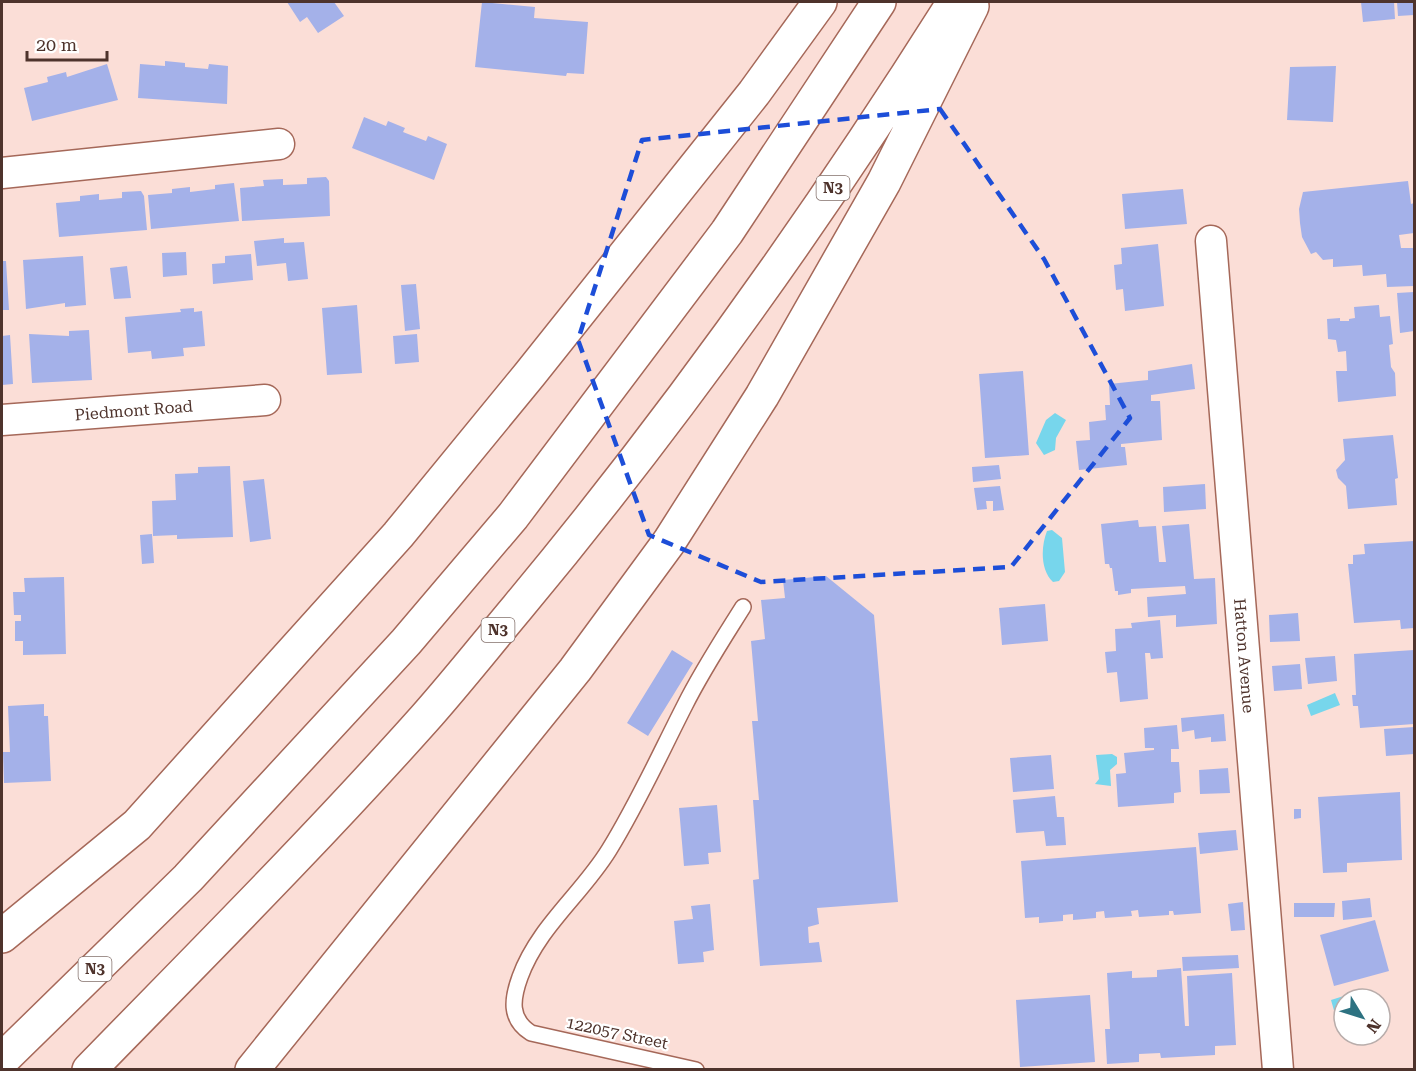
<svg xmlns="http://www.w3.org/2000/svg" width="1416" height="1071" font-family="'Roboto Serif',serif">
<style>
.water{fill:#77d6ec}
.building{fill:#a4b1e9}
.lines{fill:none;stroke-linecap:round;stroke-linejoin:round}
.lane-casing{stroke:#a56859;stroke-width:18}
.street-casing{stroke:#a56859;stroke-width:33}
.highway-casing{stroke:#a56859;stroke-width:36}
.lane{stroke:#fff;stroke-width:15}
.street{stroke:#fff;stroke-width:30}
.highway{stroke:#fff;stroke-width:33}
.marked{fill:none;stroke:#1d4ed8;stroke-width:4.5;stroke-dasharray:12 8;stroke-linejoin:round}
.labels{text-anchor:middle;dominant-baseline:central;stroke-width:4.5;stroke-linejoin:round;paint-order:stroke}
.shield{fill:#fff;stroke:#83706b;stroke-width:1.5}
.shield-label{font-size:15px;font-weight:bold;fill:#4e332c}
.street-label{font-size:16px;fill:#4e332c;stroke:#fff}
</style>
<rect width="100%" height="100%" fill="#fbded7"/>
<path class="water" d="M1055 413 1066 420 1056 438 1055 450 1044 455 1036 443 1046 420Z
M1052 530 1062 538 1065 572 1059 581 1053 582C1040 570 1041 546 1047 531Z
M1335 693 1340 705 1311 716 1307 705Z
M1112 754 1117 757V764L1110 770 1111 786 1095 784 1099 779 1096 755Z
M1350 994 1365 999H1344V1012L1335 1014 1331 1000Z"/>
<path class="building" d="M287 2H334L344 16 318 33 307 17 300 22Z
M482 2 535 7 534 18 588 22 584 74 567 73 566 76 475 67Z
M1361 2H1394L1395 19 1363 22Z
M1397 2H1414V15L1398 16Z
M165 61 185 63V67L208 69 209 64 228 66 227 104 138 98 140 64 165 66Z
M107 64 118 100 32 121 24 88 48 82 47 77 66 72 67 77Z
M1336 66 1333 122 1287 120 1290 67Z
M364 117 386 126 388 121 405 128 403 132 426 141 428 136 447 144 434 180 352 148Z
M326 177 329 181 330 216 242 221 240 188 264 186 263 180 283 179V185L307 184V178Z
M1408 181 1411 204 1414 203V233L1399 235 1401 248H1414V286L1387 287 1386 274 1363 276 1362 265 1333 267V259L1323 260 1316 252 1311 254 1302 237 1300 223 1299 209 1303 192Z
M234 183 239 221 151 229 148 195 172 193V189L190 187V192L215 189V185Z
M1183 189 1187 224 1125 229 1122 194Z
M141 191 144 196 147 230 59 237 56 203 80 201V196L99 194V200L122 198V192Z
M284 238V243L304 242 308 279 288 281 286 263 257 266 254 241Z
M1158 244 1164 306 1125 311 1123 289 1116 290 1114 265 1122 264 1121 248Z
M186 252 187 275 163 277 162 253Z
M251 254 253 280 213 284 212 264 225 263V256Z
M83 256 86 305 65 307V303L26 309 23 260Z
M2 261H6L9 310H2Z
M127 266 131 298 114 299 110 268Z
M416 284 420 329 405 331 401 285Z
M1414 292V331L1400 333 1397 293Z
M357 305 362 373 327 375 322 308Z
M1379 305 1380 317 1390 316 1393 344 1389 345 1391 367 1395 373 1396 396 1338 402 1336 371H1347L1346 351 1338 352 1336 340 1328 339 1327 319 1340 318V321H1349V319L1355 318 1354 307Z
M194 308V312L202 311 205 346 183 348 184 356 152 359 151 351 128 353 125 317 181 312 180 309Z
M89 330 92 380 32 383 29 334 69 336V331Z
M417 334 419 362 395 364 393 336Z
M10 335 13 384 2 385V336Z
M1192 364 1195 389 1151 395V401H1160L1162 440 1121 444V447H1125L1127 465 1079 470 1076 441 1090 440 1089 422 1106 420 1105 405H1110L1109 384 1148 380V371Z
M1023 371 1029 455 985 458 979 374Z
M1393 435 1398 478 1395 479 1397 505 1348 509 1346 486 1338 478 1336 470 1345 460 1343 439Z
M999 465 1001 479 973 482 972 467Z
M230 466 233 537 177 539V535L153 536 152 501 176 500 175 474 198 473V467Z
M264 479 271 539 250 542 243 481Z
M1205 484 1206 509 1164 512 1163 487Z
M1000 486 1004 510 993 511V501H986L987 509 977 510 974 488Z
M1138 520 1139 527 1156 526 1159 562H1166L1162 526 1189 524 1194 579 1215 578 1217 624 1176 627V615L1148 617 1147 597 1186 594 1185 586 1131 589V593L1118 595V591H1115L1112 568H1110L1109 564H1105L1101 524Z
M152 534 154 563 142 564 140 535Z
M1414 541V628L1401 629 1400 620 1354 623 1348 564H1353V555L1365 554 1364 544Z
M826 576 874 615 898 902 817 908 819 924 808 927 809 943 819 942 822 962 760 966 753 880 759 879 753 800H759L752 721H758L751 641 765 639 761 600 785 598 783 580Z
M64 577 66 654 23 655V641H15V621H21V615H14L13 592H25L24 578Z
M1045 604 1048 641 1002 645 999 608Z
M1298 613 1300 641 1270 642 1269 615Z
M1160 620 1163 658 1151 659 1150 653H1145L1148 699 1120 702 1117 672 1107 673 1105 652 1116 651 1115 629 1132 628 1131 623Z
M672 650 693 663 648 736 627 723Z
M1414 650V724L1360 728 1358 706H1353L1352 695H1356L1354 654Z
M1335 656 1337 681 1308 684 1305 658Z
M1300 664 1302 689 1274 691 1272 666Z
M44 704V716H48L51 781 4 783 3 752H10L8 706Z
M1224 714 1226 741 1211 742V737L1195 739 1194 730 1182 732 1181 718Z
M1177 725 1179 749H1171V762H1179L1181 792 1174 793V803L1118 807 1116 774 1126 773 1124 753 1154 750V748H1145L1144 728Z
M1414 727V754L1386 756 1384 729Z
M1051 755 1054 789 1013 792 1010 758Z
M1228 768 1230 793 1200 794 1199 770Z
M1400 792 1402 860 1347 863V872L1323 873 1318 797Z
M1055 796 1057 817H1064L1066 845 1046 846 1044 831 1016 833 1013 800Z
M717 805 721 852 708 853 709 864 684 866 679 808Z
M1294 809H1301V818L1294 819Z
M1236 830 1238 850 1200 854 1198 833Z
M1196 847 1201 913 1174 915 1173 911H1169V915L1139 917 1138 910 1131 911 1132 916 1105 918 1104 911 1096 912V918L1073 920V914L1063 915V921L1039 923V917L1025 918 1021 861Z
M1370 898 1372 917 1343 920 1342 901Z
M1243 902 1245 930 1231 931 1228 904Z
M1294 903H1335L1334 917H1294Z
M710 904 714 950 703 952 704 962 678 964 674 921 693 919 691 906Z
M1375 920 1389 971 1334 986 1320 935Z
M1238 955 1239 968 1183 971 1182 957Z
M1181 968 1185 1026H1189L1187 976 1232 973 1236 1045 1215 1046V1055L1161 1058 1160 1053 1139 1054V1062L1107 1064 1105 1029H1110L1107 973 1132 971V978L1157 977V970Z
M1090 995 1095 1062 1020 1067 1016 1000Z"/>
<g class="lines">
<g class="lane-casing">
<path id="lane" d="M696 1070 531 1033C509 1019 512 999 520 977 538 927 582 894 609 850 638 803 660 754 685 705 702 671 723 639 743 607"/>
</g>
<g class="street-casing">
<g id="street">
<path d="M2 173 279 144"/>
<path id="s1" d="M1211 241 1278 1070"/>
<path id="s2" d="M2 420 265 400"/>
</g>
</g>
<g class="highway-casing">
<path id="highway" d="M2 936 137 825 398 535 530 374 754 93 820 2
M2 1060 188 878 406 642 513 516 727 232 879 2
M89 1070C202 954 316 840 424 719 456 683 486 645 517 608 677 416 821 213 954 2
M252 1070 575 670 669 542 762 396 884 182 972 6"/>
</g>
<use href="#lane" class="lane"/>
<use href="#street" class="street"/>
<use href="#highway" class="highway"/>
</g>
<path class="marked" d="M940 109 1044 259 1130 418 1011 567 761 582 649 535 578 340 642 140Z"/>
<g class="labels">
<g class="shield">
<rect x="816.5" y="176" width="33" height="24" rx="4.5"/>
<rect x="481.5" y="618" width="33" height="24" rx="4.5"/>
<rect x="78.5" y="957" width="33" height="24" rx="4.5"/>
</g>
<g class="shield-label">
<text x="833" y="188">N3</text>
<text x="498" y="630">N3</text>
<text x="95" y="969">N3</text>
</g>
<g class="street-label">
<text stroke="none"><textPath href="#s2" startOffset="132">Piedmont Road</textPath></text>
<text stroke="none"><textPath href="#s1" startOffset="416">Hatton Avenue</textPath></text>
<text transform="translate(617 1033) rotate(12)">122057 Street</text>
</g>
</g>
<rect width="1416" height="1071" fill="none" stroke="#4e332c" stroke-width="6"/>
<g transform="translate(1362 1017) rotate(128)"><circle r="28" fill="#ffffff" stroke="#b8adab" stroke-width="1.5"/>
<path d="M0-4.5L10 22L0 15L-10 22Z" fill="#2d7281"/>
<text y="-9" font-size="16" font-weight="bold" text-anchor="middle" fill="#4e332c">N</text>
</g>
<path d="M27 51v9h80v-9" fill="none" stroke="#4e332c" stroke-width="3"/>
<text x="36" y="51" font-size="18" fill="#4e332c" stroke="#ffffff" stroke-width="4.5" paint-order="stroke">20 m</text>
</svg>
